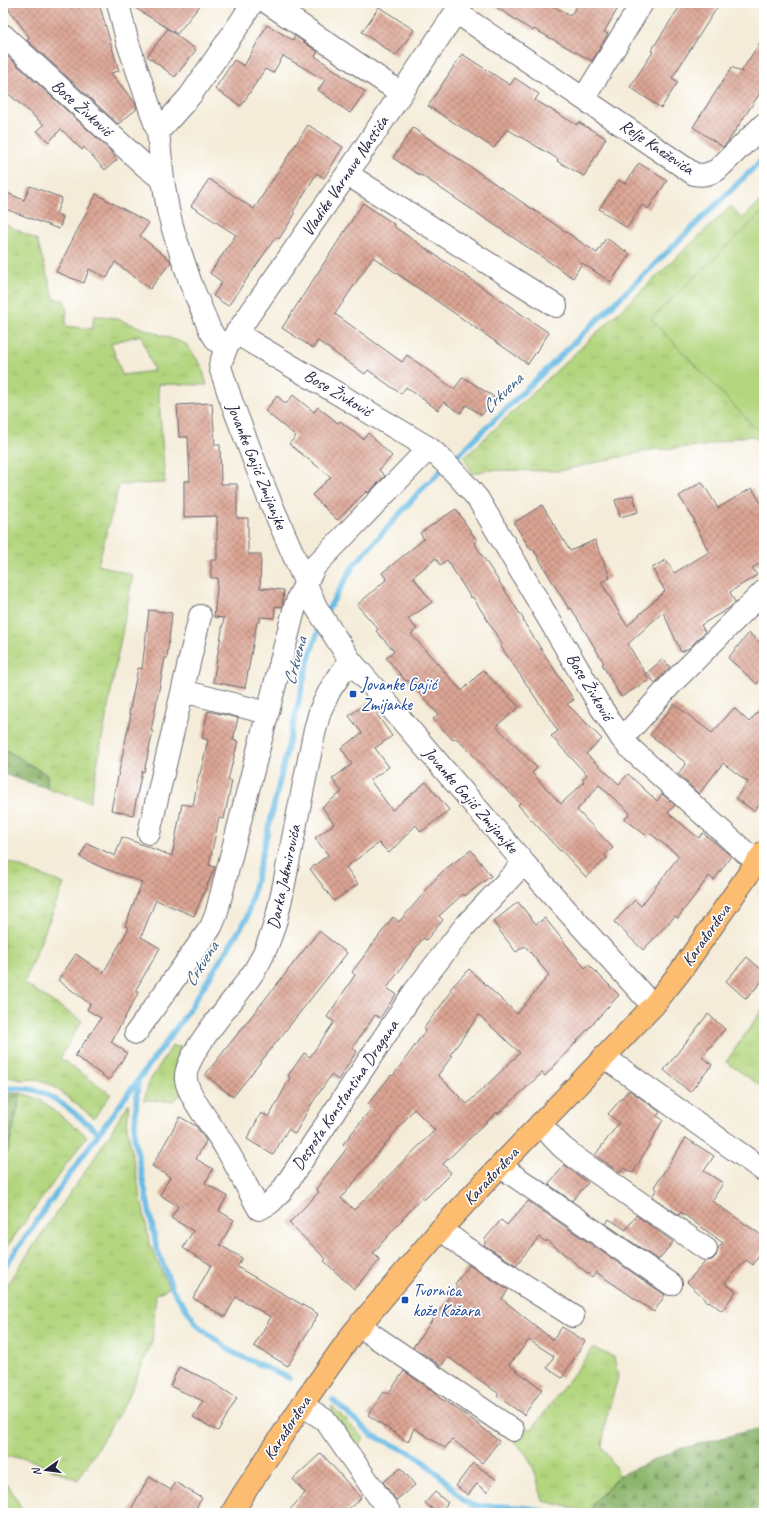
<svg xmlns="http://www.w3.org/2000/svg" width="767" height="1516" font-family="Caveat,sans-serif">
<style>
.grass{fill:url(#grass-tufts);stroke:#6a7c5c;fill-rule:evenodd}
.forest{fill:url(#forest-firs);stroke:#586c54}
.pitch{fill:#b2d57e;stroke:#6a7c5c}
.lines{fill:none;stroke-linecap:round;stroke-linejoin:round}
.stream{stroke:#69bbe4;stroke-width:5.5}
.building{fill:url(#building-cross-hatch);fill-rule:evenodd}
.minor-casing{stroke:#6c6972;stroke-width:24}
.major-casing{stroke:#6c6972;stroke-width:24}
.minor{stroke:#fff;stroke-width:22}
.major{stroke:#fcbd6f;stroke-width:22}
.transit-dot{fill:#1a4fb4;stroke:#fff;stroke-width:1.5}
.labels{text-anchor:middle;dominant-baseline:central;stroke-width:3.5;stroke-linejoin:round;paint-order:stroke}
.street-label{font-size:17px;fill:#22223b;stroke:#fff}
.transit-label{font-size:17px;fill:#164399;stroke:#fff;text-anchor:start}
.water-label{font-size:18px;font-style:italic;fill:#3e5f7f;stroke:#fff}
</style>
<defs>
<pattern id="grass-tufts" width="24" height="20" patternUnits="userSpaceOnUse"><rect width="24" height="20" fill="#b2d57e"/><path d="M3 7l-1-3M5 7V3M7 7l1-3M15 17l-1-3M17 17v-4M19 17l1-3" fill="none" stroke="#99b76e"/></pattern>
<pattern id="forest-firs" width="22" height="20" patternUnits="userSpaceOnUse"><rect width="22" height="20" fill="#8db66d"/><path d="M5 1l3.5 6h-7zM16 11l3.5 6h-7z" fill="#73945b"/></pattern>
<pattern id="building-cross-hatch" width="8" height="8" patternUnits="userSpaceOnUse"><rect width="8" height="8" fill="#dba493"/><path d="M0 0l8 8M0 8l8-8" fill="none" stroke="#b18579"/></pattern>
</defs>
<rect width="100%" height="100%" fill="#fff"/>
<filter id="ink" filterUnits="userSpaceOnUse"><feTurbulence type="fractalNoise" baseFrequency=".025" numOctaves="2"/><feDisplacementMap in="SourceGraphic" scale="8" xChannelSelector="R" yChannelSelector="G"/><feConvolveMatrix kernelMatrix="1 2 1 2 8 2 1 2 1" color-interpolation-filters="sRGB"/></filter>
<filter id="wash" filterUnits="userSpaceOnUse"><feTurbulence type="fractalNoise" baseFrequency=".012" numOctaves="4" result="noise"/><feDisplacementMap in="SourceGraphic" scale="16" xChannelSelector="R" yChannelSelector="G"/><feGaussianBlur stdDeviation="0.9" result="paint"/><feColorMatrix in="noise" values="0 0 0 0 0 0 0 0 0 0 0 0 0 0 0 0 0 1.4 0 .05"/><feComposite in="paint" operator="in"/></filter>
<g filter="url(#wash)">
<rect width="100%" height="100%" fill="#f4ecd8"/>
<path class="grass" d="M764 197V448L754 436 740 437 703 446 651 450 559 471 486 470 473 474 464 458 731 206 742 219Z
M3 223 37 240 54 299 64 300 67 311 65 326 92 329 94 316H103L114 318 186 344 201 365 207 385 158 384 165 483 119 485 98 565 133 575 90 802 47 788V775L8 751 3 749ZM141 335 154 371 122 375 111 343Z
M3 860 64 884 24 983 82 1021 60 1058 111 1094 94 1118 53 1086 36 1079 22 1080 3 1076Z
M764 1007V1088L726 1062Z
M172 1046 182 1047 179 1061 184 1092 173 1101 144 1100 149 1082Z
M21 1093 39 1099 87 1136 3 1252V1154L8 1153Z
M129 1103 127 1127 150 1245 169 1288 156 1294 152 1342 128 1398 78 1480 26 1458 3 1456V1290L95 1157Z
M593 1348 614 1357 618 1377 606 1419 602 1446 620 1475 594 1502 589 1512 543 1501C536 1478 534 1458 515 1443L518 1427 532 1429Z
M332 1406 364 1438 356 1448 331 1414Z
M3 1483 9 1486 24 1513H3Z"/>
<path class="forest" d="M3 749 8 751 47 775V788L3 774Z
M3 1093H21L7 1154H3Z
M764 1427V1503L754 1513H588L594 1502 620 1475 679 1449Z"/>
<path class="pitch" d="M764 211V437L651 319Z"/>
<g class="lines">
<path class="stream" d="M451 462 764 158
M326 613 354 565 420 491 445 467
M138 1082 134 1136 157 1249 173 1290 198 1326 234 1353 289 1378
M3 1088C14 1089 27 1087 37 1091 58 1097 82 1120 99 1133
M3 1269 91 1144 185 1016 247 918 309 658 320 625
M333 1400 372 1435 417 1456 447 1482 464 1501 474 1506H500L530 1508 552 1513"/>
</g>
<g id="blocks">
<path class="building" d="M4 3H97L100 7 119 71 111 73 135 103 137 109 118 124 27 40 30 38Z
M131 3H202L177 34 132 6Z
M490 3H549L570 16 579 3H621L604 32 608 34 592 61 534 29 533 31Z
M682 3H720L672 78 678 82 661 108 630 87 653 52 651 51Z
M379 7 414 30 396 56 362 32Z
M267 25 293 40 295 36 318 52 315 56 365 92 350 113 318 90 325 80 283 56 273 73 265 69 241 106 215 89 234 60 244 66Z
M168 29 196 50 175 77 147 56Z
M764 36V87L729 140 723 147 693 127 732 67 741 72Z
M462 54 510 85 515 78 539 94 535 100 577 125 578 122 606 138 584 176 557 161 558 159 507 129 494 148 428 106Z
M8 57 108 148 117 160 105 170 84 147 82 150 61 129 49 142 37 131 44 125 3 89V62Z
M308 125 343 147 324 178 317 173 293 212 295 214 279 239 276 237 228 306 213 296 222 282 210 273 236 235 191 206 209 179 254 209Z
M413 128 597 253 606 238 630 254 611 282 582 263 573 278 421 175V176L393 158Z
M639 163 667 181 648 209 642 205 627 228 599 209 619 180 625 184Z
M30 186 62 198 56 214 63 217 59 229 3 208V203L7 193 24 200Z
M96 194 149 223 140 236 170 260 171 262 150 289 115 262 107 278 89 269 84 283 56 272Z
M363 203 394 224 393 226 549 333 528 364 373 257 335 314 402 362 407 355 454 389 463 377 494 397 482 415 466 405 460 413 444 402 438 410 406 387 401 394 368 370 365 374 318 341 313 348 282 328Z
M293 395 314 412 318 407 338 423 340 421 363 439 368 433 392 456 379 470 385 476 368 493 367 491 337 520 312 495 331 477 289 444 296 436 265 411 277 396 286 404Z
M212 403 215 445H220L221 484H237V518H248V554H261L260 588 284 590 282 607 275 606 274 618 260 617V622H257L245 688 213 682 224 618 214 617 218 578H211V560H217V516L184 517V481H190L188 437H179L177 405Z
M702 482 718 508 752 488 764 508V561L752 568 757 575 730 592 735 602 729 608 701 625 705 632 689 648 681 652 663 612 628 644 649 680 621 697 602 664 604 663 571 608 569 609 533 549 531 550 514 523 542 505 570 551 595 540 610 578 601 582 627 626 665 591 652 568 666 560 674 573 709 552 694 522 695 521 679 496Z
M633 495 638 512 620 517 615 500Z
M456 509 477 541 474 543 524 620 523 621 574 700 567 704 602 739 586 754 619 784 628 774 657 801 662 794 675 805 668 813 699 838 703 833 731 856 714 880 709 876 678 918 675 916 643 950 614 922 635 900 641 906 679 856 651 834 648 837 625 819 630 813 599 785 577 810 613 848 605 855 607 858 586 877 561 850 560 851 518 805 520 803 456 738 453 740 433 719 438 714 408 680 406 681 386 658 394 651 376 631 378 629 357 605 387 579 382 573 424 539 420 533ZM436 558 440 565 447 560 471 598 473 597 502 644 500 645 558 731 551 736 587 775 582 780 584 782 561 804 532 773 537 768 496 726 519 707 483 670 462 691 411 634 417 629 408 619 432 602 413 577Z
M149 610 172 613 167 658H165L151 731H153L144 772 142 771 133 815 111 810 131 714H129L138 668 142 669Z
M749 633 764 646V676L757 684 728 658Z
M663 659 670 667 655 683 647 673Z
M368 702 392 736 375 748 389 767 370 780 392 810 426 782 449 810 421 832 416 825 389 853 379 843 346 867 358 884 334 901 310 869 328 855 315 838 334 824 322 807 342 792 332 779 352 764 341 748 362 733 349 716Z
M674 704 712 733 734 708 749 722 764 705V798L754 811 736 798 748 782 723 763 699 794 678 774 686 763 650 735Z
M208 711 238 718 233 740 238 741 228 780 232 781 224 819 219 818 209 865 215 867 194 916 156 900 141 937 160 948 135 991 139 992 111 1042 127 1053 109 1080 75 1056 101 1018 87 1010 90 1004 58 980 76 954 103 973 129 928 125 926 142 882 103 868 80 857 87 843 115 856 122 837 172 856 182 804 193 806 199 774H200L208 740 202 738Z
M471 850 491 876 465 896 463 894 439 916 443 920 426 940 423 938 387 988 396 994 380 1018 375 1015 352 1048 357 1051 338 1080 331 1075 309 1108 295 1134 288 1129 273 1155 247 1139 261 1113 269 1117 290 1078 288 1076 304 1053 310 1057 334 1022 327 1017 355 975 352 972 393 917 399 922 425 892 424 891 444 870Z
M518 902 536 924 545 918 585 968 589 965 619 995 545 1076 542 1073 498 1114 497 1112 443 1164 451 1173 424 1200 422 1197 373 1253 380 1260 354 1289 324 1261 326 1259 289 1223 319 1192 316 1189 347 1148 343 1144 371 1109 367 1105 391 1075 393 1076 426 1030 424 1028 452 991 450 989 469 969 517 1014 549 975 525 946 516 952 493 922ZM479 1015 520 1053 467 1104 438 1075 452 1056 450 1055ZM414 1109 435 1130 354 1210 341 1198Z
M319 931 347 953 233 1097 205 1075Z
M747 957 764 972V979L746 999 726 981Z
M708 1014 725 1029 702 1057 712 1065 690 1092 664 1070Z
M629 1090 660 1112 657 1116 663 1120 633 1173 624 1168 620 1173 595 1155 619 1123 608 1114Z
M180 1117 196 1126 206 1141 196 1159 213 1169 205 1183 227 1196 219 1211 234 1220 220 1245 242 1258 237 1267 318 1314 288 1366 254 1346 271 1317 236 1297 225 1317 193 1298 211 1265 183 1248 193 1231 171 1218 178 1206 160 1195 170 1177 152 1166Z
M686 1138 714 1156 704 1171 723 1183 712 1201 764 1237V1247L753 1265 746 1260 725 1283 736 1291 722 1311 709 1301 708 1302 687 1282 706 1261 712 1260 716 1256 718 1248 723 1243 681 1212 679 1215 652 1196 657 1189 654 1187Z
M565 1165 588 1183 572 1201 548 1184Z
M528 1201 665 1295 654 1312 596 1272 592 1277 547 1240 546 1242 539 1237 516 1265 484 1245 486 1241 484 1240 501 1220 507 1225Z
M636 1215 673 1242 658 1260 606 1224 609 1219 626 1230Z
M469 1265 508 1290 502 1299 553 1340 562 1327 585 1341 562 1378 547 1368 554 1356 529 1340 509 1365 542 1389 524 1415 497 1396 499 1394 448 1357 441 1366 413 1347 457 1286 455 1284Z
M179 1367 210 1381 237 1398 218 1431 193 1417 203 1401 170 1386Z
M404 1371 436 1393 435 1395 468 1416 499 1441 482 1463 452 1439 445 1448 414 1428 408 1442 368 1415 384 1392 388 1394Z
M321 1453 361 1498 344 1513H287L305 1493 293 1479Z
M473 1463 496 1479 487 1492 477 1484 468 1495 456 1486Z
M401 1468 415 1485 396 1500 383 1482Z
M149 1477 171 1490 175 1482 202 1498 193 1513H129Z
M435 1492 448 1503 438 1513H437L425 1503Z"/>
</g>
</g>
<g filter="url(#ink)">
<use href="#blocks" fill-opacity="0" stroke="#6c6972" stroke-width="1"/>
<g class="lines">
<g class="minor-casing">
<path id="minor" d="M118 3 127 40 158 132 163 180 168 210 174 233 191 284 210 330 217 341 226 348
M268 3 401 93
M462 3 347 174 226 348 220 365 221 370 232 403 267 494 316 607 350 660 363 675 524 863 653 1006
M456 12 694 174C703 176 709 174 717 170L764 124
M3 35 144 165 163 180
M584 98 642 3
M158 132 190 96 242 20 252 3
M347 174 556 306
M236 333 429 448C447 463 463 481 478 499L600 706 622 739 632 750 746 853 758 860
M350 660 330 690 320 711 314 734C306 774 298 813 290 853 282 893 277 933 256 968 242 993 182 1054 186 1080 189 1098 214 1128 224 1145 237 1166 247 1188 259 1209L270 1203 281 1192 414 992 465 926 524 863
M183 691 267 713
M622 739 673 682 764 591
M149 833 200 616
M136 1033 211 927 216 915 294 610 299 596 315 566 429 448
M604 1057 763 1170
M540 1124 562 1147 576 1158 706 1249
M500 1166 671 1284
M441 1229 464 1247 573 1316
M361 1323 371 1334 513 1430
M302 1405 325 1420 390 1513"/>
</g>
<g class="major-casing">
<path id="major" d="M232 1513 244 1493 302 1405 353 1333 441 1229 500 1166 653 1006 680 972 764 852"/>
</g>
<use href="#minor" class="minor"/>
<use href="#major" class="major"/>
</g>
</g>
<g class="transit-dot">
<rect x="349" y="690" width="8" height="8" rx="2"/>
<rect x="401" y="1296" width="8" height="8" rx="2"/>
</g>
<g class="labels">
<g class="street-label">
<text transform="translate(82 108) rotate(42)">Bose Živković</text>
<text transform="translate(657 147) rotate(34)">Relje Kneževića</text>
<text transform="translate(345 176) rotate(-56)">Vladike Varnave Nastića</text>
<text transform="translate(338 393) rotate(31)">Bose Živković</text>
<text transform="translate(257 466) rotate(68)">Jovanke Gajić Zmijanjke</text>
<text transform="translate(590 687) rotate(59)">Bose Živković</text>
<text transform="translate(471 800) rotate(49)">Jovanke Gajić Zmijanjke</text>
<text transform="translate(284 877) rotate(-78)">Darka Jakmirovića</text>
<text transform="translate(706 935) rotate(-55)">Karađorđeva</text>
<text transform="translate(345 1095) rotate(-56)">Despota Konstantina Dragana</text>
<text transform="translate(491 1176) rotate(-47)">Karađorđeva</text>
<text transform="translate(287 1428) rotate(-57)">Karađorđeva</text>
</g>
<g class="transit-label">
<text x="361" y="684">Jovanke Gajić<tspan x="361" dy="20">Zmijanke</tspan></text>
<text x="413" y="1290">Tvornica<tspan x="413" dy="20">kože Kožara</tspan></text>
</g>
<g class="water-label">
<text transform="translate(502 393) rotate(-44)">Crkvena</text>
<text transform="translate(295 661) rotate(-75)">Crkvena</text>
<text transform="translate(201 964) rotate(-58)">Crkvena</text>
</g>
</g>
<rect width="767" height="1516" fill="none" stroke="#fff" stroke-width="16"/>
<g transform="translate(46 1470) rotate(256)" stroke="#ffffff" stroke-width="3" paint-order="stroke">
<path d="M0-3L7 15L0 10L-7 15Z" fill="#22223b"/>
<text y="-6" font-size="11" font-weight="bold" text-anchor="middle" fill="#22223b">N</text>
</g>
</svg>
